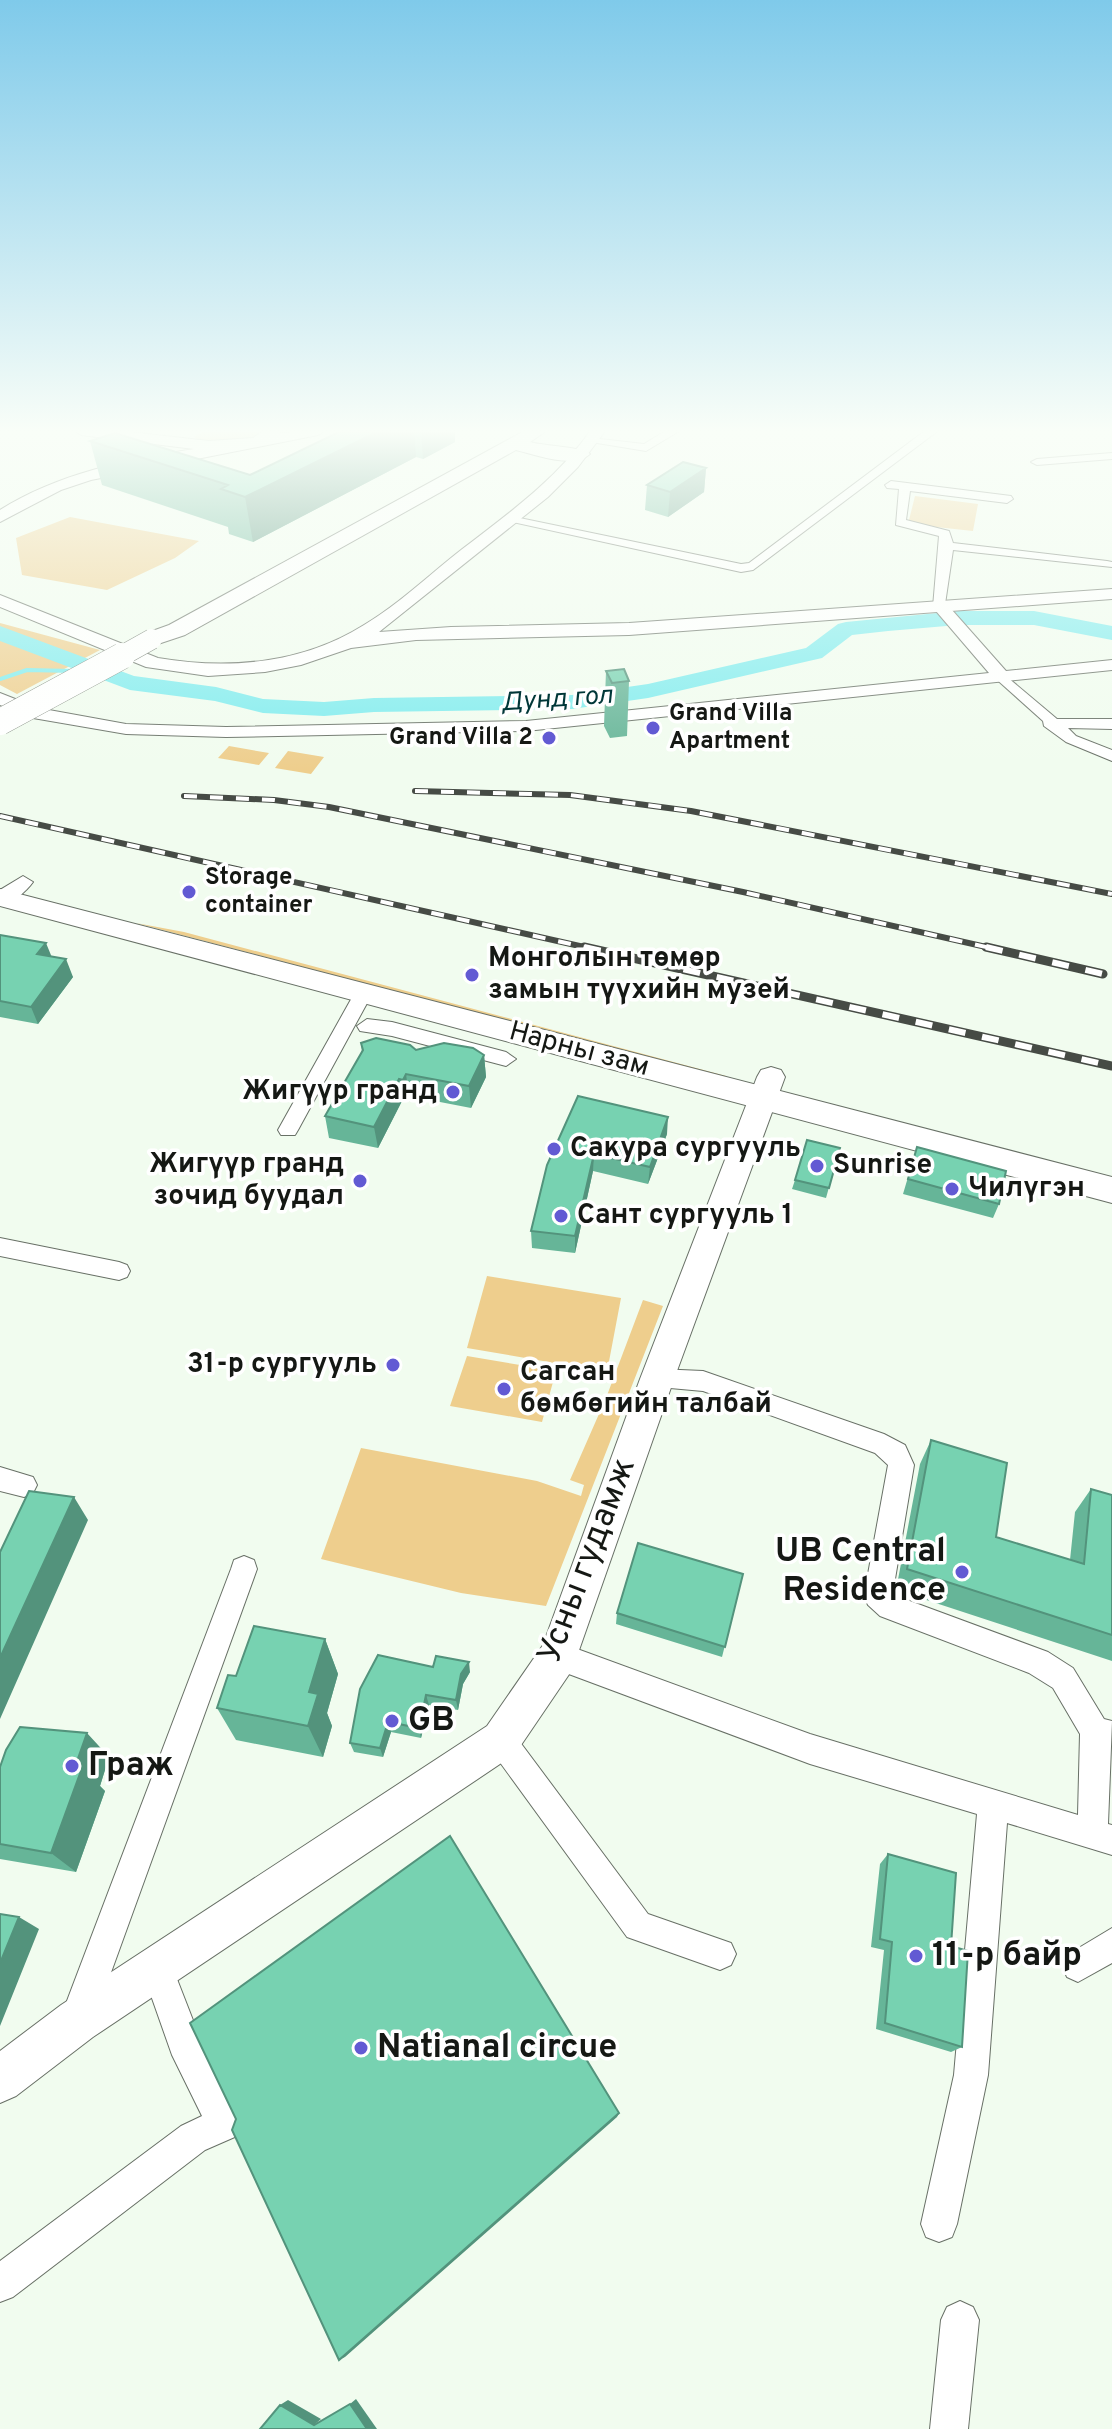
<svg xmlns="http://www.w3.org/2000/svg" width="1112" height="2429" font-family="Overpass,sans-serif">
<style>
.green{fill:#eece8d}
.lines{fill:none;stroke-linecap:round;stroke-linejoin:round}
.stream{stroke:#81ecee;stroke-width:4}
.river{fill:#81ecee;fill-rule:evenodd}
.minor-casing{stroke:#687066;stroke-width:2}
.tertiary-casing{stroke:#687066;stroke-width:2}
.secondary-casing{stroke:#687066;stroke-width:2}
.primary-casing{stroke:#687066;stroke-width:2}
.trunk-casing{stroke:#687066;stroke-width:2}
.minor{fill:#fff;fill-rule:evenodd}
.tertiary{fill:#fff;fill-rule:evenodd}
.secondary{fill:#fff;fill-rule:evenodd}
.primary{fill:#fff;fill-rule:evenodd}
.trunk{fill:#fff;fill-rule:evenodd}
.rail-far1-casing{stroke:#464b45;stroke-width:6}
.rail-casing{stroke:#464b45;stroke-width:9}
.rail-far1{stroke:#fff;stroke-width:4;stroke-dasharray:13;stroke-linecap:butt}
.rail{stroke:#fff;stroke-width:6;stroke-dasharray:17;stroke-linecap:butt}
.trunk-bridge-far1-casing{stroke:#687066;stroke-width:21;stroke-linecap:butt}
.trunk-bridge-casing{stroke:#687066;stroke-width:27;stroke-linecap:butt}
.trunk-bridge-far1{stroke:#fff;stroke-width:20}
.trunk-bridge{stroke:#fff;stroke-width:26}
.wall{fill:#66b598}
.shaded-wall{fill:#53937c}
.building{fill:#77d2b1;stroke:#53937c;stroke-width:2}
.poi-dot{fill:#625ad3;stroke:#fff;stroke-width:3}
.labels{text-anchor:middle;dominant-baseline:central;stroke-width:7;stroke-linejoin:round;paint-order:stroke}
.far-poi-label{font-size:24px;font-weight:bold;fill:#151814;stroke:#fff;text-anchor:start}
.far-water-label{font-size:26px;font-style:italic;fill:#003738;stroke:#fff}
.poi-label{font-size:28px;font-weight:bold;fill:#151814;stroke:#fff;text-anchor:start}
.street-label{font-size:28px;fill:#151814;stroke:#fff}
.near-poi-label{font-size:34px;font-weight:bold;fill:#151814;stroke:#fff;text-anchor:start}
.near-street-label{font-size:34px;fill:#151814;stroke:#fff}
</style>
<rect width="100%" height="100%" fill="#f1fcef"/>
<path class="green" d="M207 430H259L261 431C249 445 210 445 194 437Z
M915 496 978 504 973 531 908 524Z
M70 517 199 541 175 558 107 590 22 575 16 538Z
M0 623 100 650 17 694 0 685Z
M229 746 269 753 259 765 218 758Z
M288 751 324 757 311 774 275 768Z
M136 923 184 932 726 1076 725 1078Z
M487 1276 621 1298 607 1372 467 1348Z
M643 1300 663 1306 546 1606 461 1593 321 1559 361 1448 537 1481 581 1496 584 1485 570 1480 606 1398Z
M467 1356 556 1371 542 1422 450 1406Z"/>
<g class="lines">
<path class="stream" d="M0 679 27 670 74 671"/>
<path class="river" d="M958 611H1034L1112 626V640L1034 625H958L888 631 852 635 822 658 648 698 572 709 374 712 324 716 263 713 215 701 130 690 0 641V626L134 676 216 687 263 699 324 702 374 698 572 695 648 684 806 648 838 624 846 622Z"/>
<g class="minor-casing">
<path id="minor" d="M667 430H681L646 451 585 441 591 438 644 444Z
M926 430H939L753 570 741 572 504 520 510 516 741 564 749 563Z
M1112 453V459L1037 465 1031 462 1037 459Z
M891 481 1011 496 1013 499 1007 503 910 491 906 520 949 531 953 543 1107 561 1112 562V567L953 550 945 604 933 607 939 536 896 525 899 489 887 488 885 485Z
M1000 671 1057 719H1112V729L1068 728 1076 736 1112 750V761L1066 742 1044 726 1043 721 995 678 993 675Z
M363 988 372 994 298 1130 295 1135H281L278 1130 354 994Z
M367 1019 392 1022 506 1052 516 1059 506 1066 392 1036 360 1031 357 1026Z
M0 1238 119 1262 127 1265 130 1271 127 1277 119 1280 0 1256Z
M657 1369 703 1371 884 1434 905 1445 914 1465 893 1591 899 1597 1048 1652 1073 1668 1104 1719 1112 1721 1108 1824 1112 1825V1855L1007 1823 988 2075 957 2224 952 2237 939 2242 926 2237 921 2224 954 2075 977 1814 810 1764 558 1670 548 1666 544 1656 548 1646 558 1642 810 1734 1078 1815 1080 1734 1053 1688 1029 1673 880 1616 868 1605 864 1596 888 1465 875 1453 703 1391 648 1386 645 1379 648 1372Z
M0 1467 33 1477 37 1485 33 1493 24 1497 0 1491Z
M244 1556 254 1560 257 1569 96 2014 91 2026 79 2031 67 2026 62 2014 231 1569 234 1560Z
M501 1725 511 1730 648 1914 731 1943 736 1954 731 1965 720 1970 627 1937 491 1750 486 1740 491 1730Z
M1112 1928V1963L1078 1982 1067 1977 1062 1966 1067 1955Z
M157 1951 168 1956 203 2046 242 2124 237 2136 205 2150 13 2297 0 2302V2261L181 2126 202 2116 172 2055 141 1967 146 1956Z
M960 2301 973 2307 979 2320 968 2429H930L941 2320 947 2307Z"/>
</g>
<g class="tertiary-casing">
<path id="tertiary" d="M938 599 944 601 1006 671 1112 660V670L526 731 226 737 126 734 33 718 0 705V693L38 708 126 724 226 727 526 721 989 673 930 604Z
M23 876 33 882C26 892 12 903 0 906V890Z"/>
</g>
<g class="secondary-casing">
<path id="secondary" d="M74 430H112L209 441 253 438 264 430H278L279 433 326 430 318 435 91 480 61 490 0 522V510C59 473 126 460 194 449L81 435Z
M591 430H606L578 467 548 497 379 632 451 627 629 623 1112 589V599L629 635 416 640 351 648 301 665 265 672 208 676 146 667 0 607V595L158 658C228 670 302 664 364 625 399 604 429 575 461 550 508 514 557 479 591 430Z
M771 1067 781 1070 785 1077 674 1379 577 1656 572 1670 515 1754 93 2037 16 2096 0 2103V2051L61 2005 487 1726 543 1645 640 1379 757 1077 761 1070Z"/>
</g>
<g class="primary-casing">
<path id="primary" d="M0 889 1112 1177V1203L0 906Z"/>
</g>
<g class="trunk-casing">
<path id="trunk" d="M526 430H548L530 442C544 446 583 447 590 454 573 469 536 455 516 450L185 635 152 646 144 644 141 639 144 634 169 625Z"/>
</g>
<use href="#minor" class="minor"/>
<use href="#tertiary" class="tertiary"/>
<use href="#secondary" class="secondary"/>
<use href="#primary" class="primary"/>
<use href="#trunk" class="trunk"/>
<g class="rail-far1-casing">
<path id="rail-far1" d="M415 791 570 795 691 811 1112 894
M184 796 274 800 329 807 743 892 995 949
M0 816 593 949"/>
</g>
<g class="rail-casing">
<path id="rail" d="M584 947 1112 1066
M986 947 1103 974"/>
</g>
<use href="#rail-far1" class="rail-far1"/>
<use href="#rail" class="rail"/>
<g class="trunk-bridge-far1-casing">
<path id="trunk-bridge-far1" d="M118 658 152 639"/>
</g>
<g class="trunk-bridge-casing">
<path id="trunk-bridge" d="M0 722 122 656"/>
</g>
<use href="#trunk-bridge-far1" class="trunk-bridge-far1"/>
<use href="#trunk-bridge" class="trunk-bridge"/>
</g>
<path class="wall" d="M343 430H455V442L423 459 416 457 253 542 229 534 228 527 102 485 90 441 250 475Z
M706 468 704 492 668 517 645 510 647 485Z
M606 671 629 681 627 736 610 738 604 726Z
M0 935 52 957 73 977 38 1024 0 1017Z
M361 1043 416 1050 484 1055 486 1077 471 1108 409 1096 406 1102 402 1101 378 1148 329 1138 325 1116 362 1052Z
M667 1134 648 1184 593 1171 575 1253 532 1248 531 1231 547 1165Z
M917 1147 999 1204 993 1218 903 1194Z
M840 1148 826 1198 792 1189 795 1180Z
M931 1440 996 1537 1070 1560 1075 1512 1091 1489 1112 1495V1661L896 1590 920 1464Z
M743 1574 722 1657 616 1624 617 1613Z
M325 1639 338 1674 327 1713 332 1726 323 1757 236 1740 217 1708 236 1676Z
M433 1667 470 1672 463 1684 458 1710 429 1705 421 1738 391 1732 383 1757 354 1752 350 1743Z
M109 1757 100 1786 105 1791 76 1872 0 1859V1767Z
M888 1854 951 1946 962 2047 951 2052 876 2029 884 1950 871 1947 880 1864Z"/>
<path class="shaded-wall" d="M381 430H414L416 457 253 542 245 497Z
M421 430H455V442L423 459Z
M706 468 704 492 668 517 670 492Z
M46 943 53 960 37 954Z
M66 959 73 977 38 1024 31 1007Z
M484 1055 486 1077 471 1108 469 1086Z
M406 1074 409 1096 406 1102 403 1080Z
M399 1079 402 1101 378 1148 374 1127Z
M668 1117 667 1134 648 1184 650 1167Z
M594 1154 593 1171 575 1253V1236Z
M74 1497 88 1520 0 1719V1658Z
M325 1639 338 1674 327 1713 332 1726 323 1757 308 1726 309 1692Z
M469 1662 470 1672 463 1684 458 1710 456 1700 461 1674Z
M426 1695 429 1705 421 1738 419 1728Z
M388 1722 391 1732 383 1757 380 1748Z
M87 1733 109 1757 100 1786 105 1791 76 1872 51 1853 75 1767Z
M19 1917 39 1929 0 2026V1963Z
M619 2113 617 2117 345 2357 339 2360Z
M356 2399 377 2429H367L350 2404Z
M288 2400 321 2419 314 2425 280 2405Z"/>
<path class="building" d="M343 430H381L245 497 221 489 228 485 90 441 115 433 250 475Z
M683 462 706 468 670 492 647 485Z
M624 669 629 681 612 683 606 671Z
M0 935 46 943 37 954 66 959 31 1007 0 1001Z
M376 1038 410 1045 416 1050 444 1043 473 1048 484 1055 469 1086 406 1074 403 1080 399 1079 374 1127 325 1116 363 1050 361 1043Z
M578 1096 668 1117 650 1167 594 1154 575 1236 531 1231 547 1165Z
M807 1140 840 1148 829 1188 795 1180Z
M917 1147 1006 1171 999 1204 908 1179Z
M931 1440 1007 1463 996 1537 1084 1564 1091 1489 1112 1495V1635L907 1569Z
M29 1491 74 1497 0 1658V1552Z
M638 1543 743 1574 725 1647 617 1613Z
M254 1626 325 1639 309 1692 318 1694 308 1726 217 1708 228 1675 236 1676Z
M378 1655 433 1667 436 1656 469 1662 461 1674 456 1700 426 1695 419 1728 388 1722 380 1748 350 1743 360 1689Z
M20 1727 87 1733 75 1767 82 1768 51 1853 0 1844V1767L6 1750Z
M450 1836 619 2113 339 2360 232 2130 236 2119 190 2023Z
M888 1854 956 1873 951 1946 968 1951 962 2047 885 2023 892 1942 880 1939Z
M0 1914 19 1917 0 1963Z
M350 2404 367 2429H260L280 2405 314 2425Z"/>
<linearGradient id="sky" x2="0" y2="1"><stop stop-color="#7fcaea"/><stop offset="0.56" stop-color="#f9fef8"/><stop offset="1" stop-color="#f9fef8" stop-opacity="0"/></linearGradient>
<rect width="1112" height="770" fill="url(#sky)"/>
<g class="poi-dot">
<circle cx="653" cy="728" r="8"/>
<circle cx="549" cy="738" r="8"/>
<circle cx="189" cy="892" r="8"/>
<circle cx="472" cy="975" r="8"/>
<circle cx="453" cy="1092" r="8"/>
<circle cx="554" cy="1149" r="8"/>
<circle cx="817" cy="1166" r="8"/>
<circle cx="360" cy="1181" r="8"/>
<circle cx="952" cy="1189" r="8"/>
<circle cx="561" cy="1216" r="8"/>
<circle cx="393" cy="1365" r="8"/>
<circle cx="504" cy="1389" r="8"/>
<circle cx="962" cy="1572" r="8"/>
<circle cx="392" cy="1721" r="8"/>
<circle cx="72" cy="1766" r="8"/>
<circle cx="916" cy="1956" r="8"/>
<circle cx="361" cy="2048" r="8"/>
</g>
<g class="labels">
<g class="far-poi-label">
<text x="669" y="714">Grand Villa<tspan x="669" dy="28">Apartment</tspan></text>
<text x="533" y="738" text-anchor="end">Grand Villa 2</text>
<text x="205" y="878">Storage<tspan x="205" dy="28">container</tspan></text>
</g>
<g class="far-water-label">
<text transform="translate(557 700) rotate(-4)">Дунд гол</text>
</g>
<g class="poi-label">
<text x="488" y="959">Монголын төмөр<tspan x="488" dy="32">замын түүхийн музей</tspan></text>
<text x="437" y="1092" text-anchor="end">Жигүүр гранд</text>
<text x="570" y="1149">Сакура сургууль</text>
<text x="344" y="1165" text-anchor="end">Жигүүр гранд<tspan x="344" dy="32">зочид буудал</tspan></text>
<text x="833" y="1166">Sunrise</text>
<text x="968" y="1189">Чилүгэн</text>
<text x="577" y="1216">Сант сургууль 1</text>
<text x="377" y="1365" text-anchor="end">31-р сургууль</text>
<text x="520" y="1373">Сагсан<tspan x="520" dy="32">бөмбөгийн талбай</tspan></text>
</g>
<g class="street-label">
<text transform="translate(579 1050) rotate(15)">Нарны зам</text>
</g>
<g class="near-poi-label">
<text x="946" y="1552" text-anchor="end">UB Central<tspan x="946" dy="39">Residence</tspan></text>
<text x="408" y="1721">GB</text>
<text x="88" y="1766">Граж</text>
<text x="932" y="1956">11-р байр</text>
<text x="377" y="2048">Natianal circue</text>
</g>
<g class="near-street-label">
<text transform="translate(588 1561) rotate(-69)">Усны гудамж</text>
</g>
</g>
</svg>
